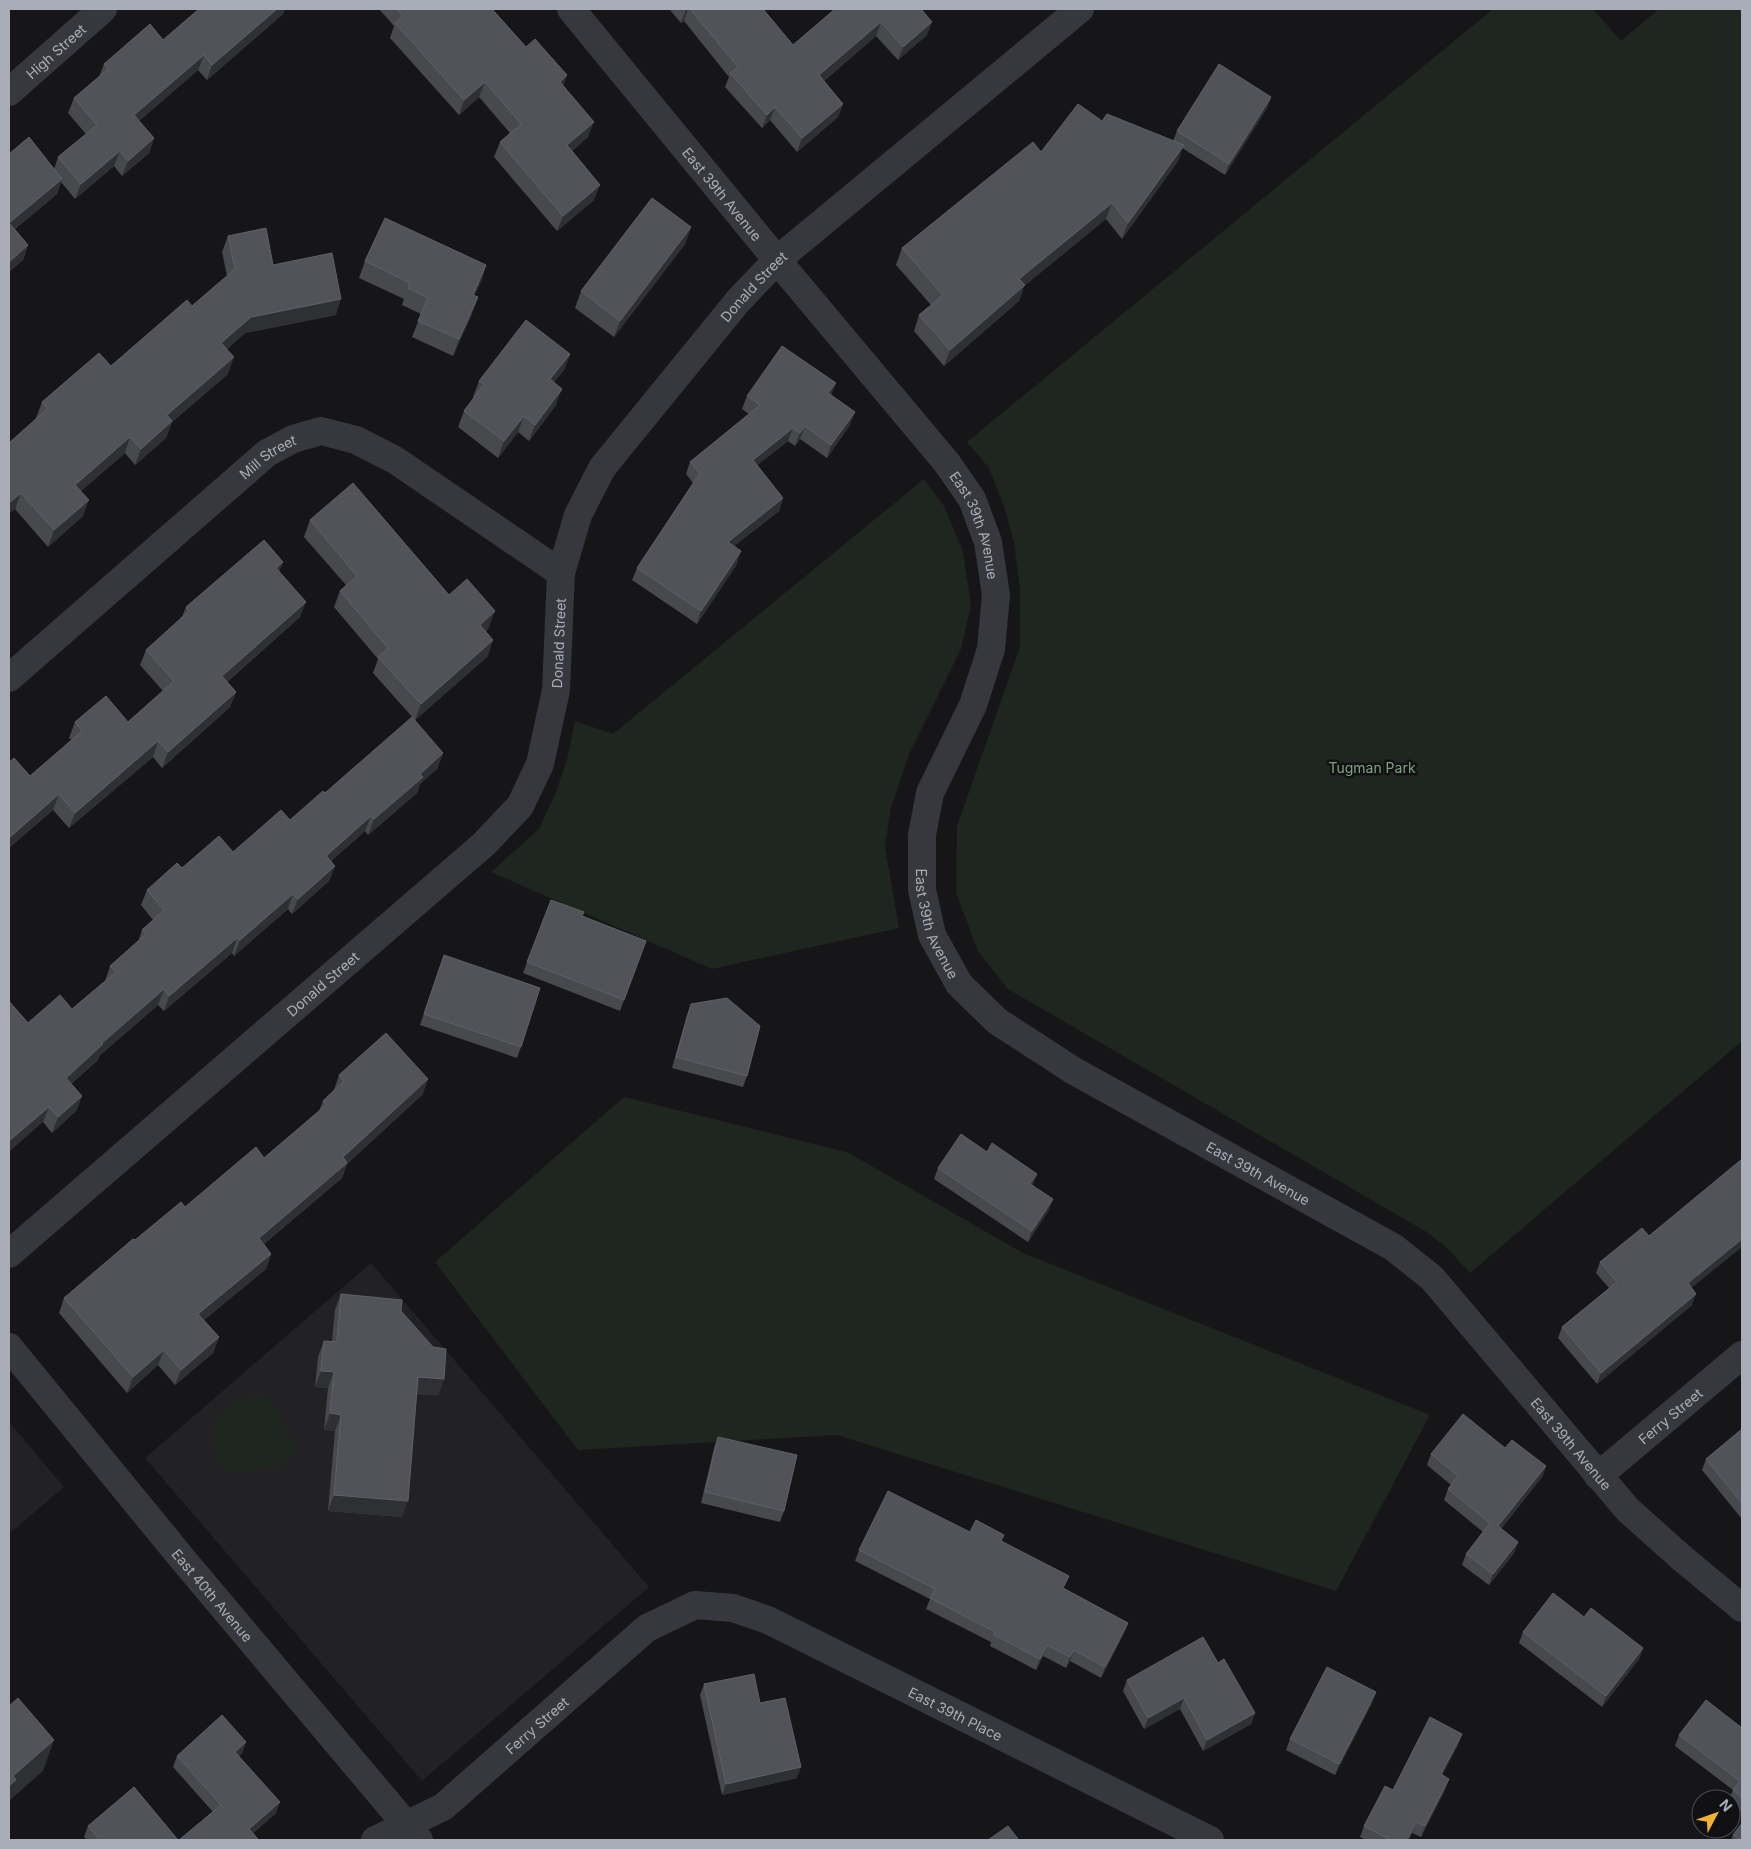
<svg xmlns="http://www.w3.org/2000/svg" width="1751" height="1849" font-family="Inter,sans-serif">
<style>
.built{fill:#222225}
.green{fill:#1e261f}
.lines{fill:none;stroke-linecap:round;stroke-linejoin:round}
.minor{stroke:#37383d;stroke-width:28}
.wall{fill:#47494d}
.shaded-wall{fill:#2f3033}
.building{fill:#525359;stroke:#5f6168}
.labels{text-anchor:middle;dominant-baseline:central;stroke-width:5;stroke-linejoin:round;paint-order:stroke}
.street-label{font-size:14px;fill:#a8adb8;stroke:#111113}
.park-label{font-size:14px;fill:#7fa381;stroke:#111113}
</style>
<rect width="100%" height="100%" fill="#161618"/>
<path class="built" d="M371 1263 649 1587 422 1781 145 1458Z
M9 1422 64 1487 9 1534Z"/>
<path class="green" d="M1493 9H1593L1621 41 1659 9H1742V1041L1470 1273 1446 1247 1425 1231 1008 989 978 951 956 893 957 826 1020 647V589L1014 543 1005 509 989 468 967 442Z
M924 479 944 506 963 551 971 605 961 649 910 752 891 807 885 847 899 928 712 969 491 872 539 829 556 792 567 760 575 721 613 734Z
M624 1097 847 1152 1023 1253 1430 1415 1336 1591 837 1435 578 1450 435 1262Z
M264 1395C273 1405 279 1415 286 1427 302 1457 289 1467 257 1471 246 1472 238 1476 228 1470 218 1465 216 1454 213 1444 211 1435 212 1426 217 1419 228 1404 246 1396 264 1395Z"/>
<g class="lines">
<g class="minor">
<path id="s1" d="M571 9 777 260 947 463 972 499 988 542 996 595 991 649 973 705 930 793 922 835V890L932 935 959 984 997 1021 1074 1071 1393 1247 1432 1278 1628 1510 1683 1559 1742 1608"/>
<path id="s2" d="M9 92 103 9"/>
<path id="s3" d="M9 678 267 453 293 439 321 431 356 440 395 460 561 573"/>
<path id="s4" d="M9 1254 484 844 520 806 540 764 556 690 561 573 578 515 602 468 738 301 777 260 1080 9"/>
<path id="s5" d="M9 1347 185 1562 419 1840"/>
<path id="s6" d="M1598 1476 1742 1355"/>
<path id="s7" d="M375 1840 443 1807 647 1628 695 1605 733 1608 768 1620 1210 1840"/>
</g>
</g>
<path class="wall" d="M199 9H285L283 14 207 80 198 70 139 121 154 138 149 153 122 176 114 166 75 199 61 182 57 194 15 229 28 245 23 260 9 272V154L54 169 58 157 86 134 68 113 74 98 99 77 104 64 163 40Z
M379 9H492L526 47 563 86 588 137 572 151 594 200 557 231 494 157 500 142 510 133 479 97 459 115 390 38 394 26Z
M669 9H763L793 45 835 9 927 35 898 60 876 36 824 81 843 104 838 117 797 152 770 120 762 128 725 87 729 77 684 21 681 23Z
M1271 97 1267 108 1225 175 1182 148 1178 161 1122 239 1106 219 1024 286 1019 301 944 366 914 331 919 315 931 305 896 265 902 248 1041 152 1102 121 1173 141 1177 131Z
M691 227 685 244 614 337 575 308 581 291Z
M228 236 273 265 336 315 245 333 227 349 228 374 172 422 166 438 135 465 125 453 81 491 83 516 48 547 15 509 36 418 42 402 111 366 192 306 227 276 222 252Z
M365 261 486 265 481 282 474 295 472 314 453 356 412 337 421 314 402 305 404 299 359 278Z
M570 354 564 370 554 382 556 405 529 441 518 432 498 458 458 427 464 411 474 398 473 397 479 381Z
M831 395 850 425 827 458 800 439 795 446 788 441 757 465 783 498 779 511 734 546 737 564 697 624 632 580 637 568 693 483 686 474 690 462 749 414 742 409 747 396Z
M310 520 449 595 489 627 486 631 488 656 415 720 373 673 378 659 334 607 340 591 346 585 304 537Z
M283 562 279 571 300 617 227 682 236 692 230 707 162 768 153 757 69 828 53 810 9 848V762L30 776 72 740 69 738 75 722H128L163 691 140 665 146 650 182 617 186 607Z
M443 753 437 769 420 784 417 793 368 835 365 831 331 861 335 866 329 881 292 914 288 909 234 956 232 953 164 1011 158 1005 99 1056 98 1060 71 1084 82 1096 76 1111 52 1133 43 1122 28 1023 72 1009 105 981 110 966 138 942 142 930 153 920 141 905 147 890 182 868 233 852 290 820 325 793Z
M551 900 582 916 646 941 620 1011 523 973Z
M440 966 521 1047 517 1058 420 1025Z
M691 1004 747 1076 743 1087 672 1068 687 1015Z
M339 1075 423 1094 347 1164 342 1178 264 1244 271 1254 266 1269 204 1320 219 1337 213 1353 175 1385 158 1365 127 1393 59 1313 64 1298 135 1240 264 1158 319 1111 323 1101 334 1090Z
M938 1168 1033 1185 1049 1210 1028 1242 934 1179Z
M1649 1236 1691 1288 1692 1305 1597 1384 1558 1338 1562 1327 1609 1288 1596 1273 1600 1262Z
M341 1294 401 1311 444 1379 438 1395 417 1394 402 1517 328 1511 335 1431 324 1430 328 1388 315 1387 318 1357 324 1341H332L335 1310Z
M1742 1429V1519L1702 1470 1706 1459Z
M718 1437 784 1511 780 1522 701 1503 714 1448Z
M1505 1448 1546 1466 1542 1477 1501 1529 1518 1542 1514 1553 1489 1585 1462 1565 1466 1554 1483 1532 1444 1500 1448 1489 1451 1485 1427 1465 1431 1454Z
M970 1532 1001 1541 1064 1589 1128 1623 1124 1633 1101 1678 1070 1661 1066 1668 1043 1656 1036 1670 990 1646 991 1642 926 1609 930 1599 855 1561 859 1550Z
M1584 1617 1643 1648 1639 1659 1602 1707 1519 1643 1523 1632Z
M1218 1663 1255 1713 1251 1724 1203 1751 1180 1709 1144 1729 1123 1691 1127 1680Z
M704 1684 760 1703 797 1778 722 1795 700 1695Z
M1372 1703 1335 1775 1286 1750 1290 1739Z
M1742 1728V1812L1731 1803V1799H1729L1733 1790 1675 1746 1679 1735Z
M1462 1734 1458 1745 1442 1775 1445 1790 1421 1837 1412 1833 1409 1840H1366L1360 1837 1364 1826Z
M246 1742 242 1753 239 1756 276 1813 253 1833 258 1839 257 1840H179L213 1812 173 1767 177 1756Z
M88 1826 178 1840H87L84 1837Z
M1733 1835 1742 1840H1731Z"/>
<path class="shaded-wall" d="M277 9H285L283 14 207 80 212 65Z
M688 9 684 21 681 23 686 10Z
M881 22 876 36 814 89 819 75Z
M932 22 927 35 898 60 903 47Z
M204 55 198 70 129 130 134 115Z
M567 75 562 90 560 82Z
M485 82 479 97 459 115 464 100Z
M1271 97 1267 108 1225 175 1229 164Z
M843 104 838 117 797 152 802 138Z
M775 107 770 120 762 128 767 115Z
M594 122 588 137 561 161 567 145Z
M154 138 149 153 122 176 128 161Z
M1184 145 1178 161 1122 239 1128 223Z
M120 151 114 166 75 199 81 184Z
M62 179 57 194 9 234V223Z
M600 185 594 200 557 231 563 216Z
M1112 203 1106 219 1024 286 1019 301 944 366 950 350 1019 279Z
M691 227 685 244 614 337 620 321Z
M28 245 23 260 9 272V262Z
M486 265 481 282 467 311 473 295Z
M478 297 472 314 453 356 459 339Z
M341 299 336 315 245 333 216 359 221 343 251 317Z
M570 354 564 370 544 395 550 379Z
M234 357 228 374 172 422 166 438 135 465 141 449 167 415Z
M836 383 831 396 828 393Z
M562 389 556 405 529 441 535 425Z
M855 412 850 425 827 458 831 445Z
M524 416 518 432 498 458 504 441Z
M805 426 800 439 795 446 800 433Z
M793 428 788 441 748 473 753 460Z
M130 437 125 453 69 501 75 485Z
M21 493 15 509 9 514V503Z
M783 498 779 511 723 555 728 542Z
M89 500 83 516 48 547 54 530Z
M741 551 737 564 697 624 701 611Z
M283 562 277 577 276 568Z
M306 602 300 617 216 691 222 676Z
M495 611 489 627 474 641 480 625Z
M493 640 488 656 415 720 421 704Z
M236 692 230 707 162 768 168 752Z
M158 741 153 757 69 828 75 813Z
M443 753 437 769 420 784 417 793 368 835 374 819 420 774Z
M59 794 53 810 9 848V838Z
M371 816 365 831 320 871 326 856Z
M335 866 329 881 292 914 298 899Z
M293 894 288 909 234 956 240 940Z
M237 938 232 953 164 1011 169 996Z
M164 989 158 1005 99 1056 98 1060 60 1093 66 1078 102 1043Z
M428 1079 423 1094 347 1164 342 1178 253 1253 259 1238 343 1157Z
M82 1096 76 1111 52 1133 58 1117Z
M49 1107 43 1122 9 1152V1141Z
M1037 1174 1033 1185 1026 1195 1030 1184Z
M1053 1199 1049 1210 1028 1242 1032 1231Z
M1742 1239V1247L1684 1294 1688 1283Z
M271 1254 266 1269 193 1329 198 1314Z
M1696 1294 1692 1305 1597 1384 1601 1373Z
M219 1337 213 1353 175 1385 181 1370Z
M164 1350 158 1365 127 1393 133 1377Z
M321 1371 334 1372 328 1388 315 1387Z
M418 1377 444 1379 438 1395 412 1393Z
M330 1413 341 1415 335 1431 324 1430Z
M1546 1466 1542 1477 1494 1537 1498 1526Z
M334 1495 408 1501 402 1517 328 1511Z
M1518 1542 1514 1553 1489 1585 1493 1574Z
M1128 1623 1124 1633 1101 1678 1105 1667Z
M1047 1645 1043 1656 1036 1670 1040 1659Z
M1643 1648 1639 1659 1602 1707 1606 1696Z
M1074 1650 1070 1661 1066 1668 1070 1657Z
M1376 1692 1372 1703 1335 1775 1339 1764Z
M1184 1698 1180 1709 1144 1729 1148 1718Z
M1255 1713 1251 1724 1203 1751 1207 1740Z
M1462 1734 1458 1745 1437 1785 1441 1774Z
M54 1740 43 1771 9 1801V1786L13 1776Z
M246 1742 242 1753 231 1763 235 1752Z
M801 1767 797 1778 722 1795 726 1784Z
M1449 1779 1445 1790 1421 1837 1425 1826Z
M280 1802 276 1813 245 1840 249 1829Z
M1416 1822 1409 1840H1407Z"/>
<path class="building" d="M199 9H277L212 65 204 55 134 115 154 138 128 161 120 151 81 184 58 157 97 125 74 98 108 69 104 64 150 24 163 40Z
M397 9H492L526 47 535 39 567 75 560 82 594 122 567 145 600 185 563 216 500 142 521 124 485 82 464 100 395 23 403 16Z
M690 9H763L793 45 835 9H921L932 22 903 47 881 22 819 75 843 104 802 138 775 107 767 115 730 73 738 67Z
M1219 64 1271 97 1229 164 1177 131Z
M1078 104 1102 121 1107 114 1184 145 1128 223 1112 203 1019 279 1025 285 950 350 919 315 943 295 902 248 1033 142 1041 152Z
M29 137 62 179 9 223 28 245 9 262V154Z
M652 198 691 227 620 321 581 291Z
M385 218 486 265 473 295 478 297 459 339 418 321 428 298 408 288 410 283 365 261Z
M266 228 273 265 332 253 341 299 251 317 221 343 234 357 167 415 172 421 141 449 130 437 75 485 89 500 54 530 21 493 9 503V443L47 409 42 402 99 353 111 366 187 300 192 306 235 269 228 236Z
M526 320 570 354 550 379 562 389 535 425 524 416 504 441 464 411 484 384 479 381Z
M782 346 836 383 828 393 855 412 831 445 805 426 800 433 793 428 753 460 783 498 728 542 741 551 701 611 637 568 700 473 690 462 760 405 747 396Z
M353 483 449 595 467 579 495 611 480 625 493 640 421 704 378 657 388 648 340 591 357 576 310 520Z
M264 540 283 562 276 568 306 602 222 676 236 692 168 752 158 741 75 813 59 794 9 838V762L14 758 30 776 82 731 75 722 106 696 128 722 174 681 146 650 189 611 186 607Z
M412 717 443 753 420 774 423 777 374 819 371 816 326 856 335 866 298 899 293 894 240 940 237 938 169 996 164 989 102 1043 103 1044 66 1078 82 1096 58 1117 49 1107 9 1141V1001L28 1023 60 995 72 1009 116 972 110 966 146 934 142 930 164 910 147 890 177 863 182 868 219 836 233 852 281 810 290 820 323 791 325 793Z
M551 900 584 912 582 916 646 941 624 1000 527 962Z
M444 955 540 988 521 1047 424 1014Z
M727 998 760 1026 747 1076 676 1057 691 1004Z
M386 1033 428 1079 343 1157 347 1163 259 1238 271 1254 198 1314 219 1337 181 1370 164 1350 133 1377 64 1298 133 1239 135 1240 181 1202 185 1207 256 1147 264 1158 326 1105 323 1101 344 1081 339 1075Z
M961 1134 987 1152 992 1143 1037 1174 1030 1184 1053 1199 1032 1231 938 1168Z
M1742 1159V1239L1688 1283 1696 1294 1601 1373 1562 1327 1617 1282 1600 1262 1642 1228 1649 1236Z
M341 1294 402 1300 401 1311 433 1347 446 1349 444 1379 418 1377 408 1501 334 1495 341 1415 330 1413 334 1372 321 1371 324 1341 337 1342Z
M1463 1414 1505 1448 1512 1440 1546 1466 1498 1526 1518 1542 1493 1574 1466 1554 1490 1523 1448 1489 1458 1476 1431 1454Z
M1742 1429V1503L1706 1459Z
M718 1437 797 1455 784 1511 705 1492Z
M888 1491 970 1532 976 1520 1004 1535 1001 1541 1069 1576 1063 1588 1128 1623 1105 1667 1074 1650 1070 1657 1047 1645 1040 1659 994 1635 995 1632 930 1598 935 1589 859 1550Z
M1553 1593 1584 1617 1591 1608 1643 1648 1606 1696 1523 1632Z
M1203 1637 1218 1663 1224 1659 1255 1713 1207 1740 1184 1698 1148 1718 1127 1680Z
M1327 1667 1376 1692 1339 1764 1290 1739Z
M754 1674 760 1703 785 1698 801 1767 726 1784 704 1684Z
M18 1698 54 1740 13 1776 16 1780 9 1786V1706Z
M1706 1700 1742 1728V1798L1733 1790 1740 1781 1679 1735Z
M222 1715 246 1742 235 1752 280 1802 249 1829 258 1839 257 1840H179L221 1805 177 1756Z
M1430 1717 1462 1734 1441 1774 1449 1779 1425 1826 1416 1822 1407 1840H1391L1364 1826 1385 1786 1393 1790Z
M134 1787 178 1840H100L88 1826Z
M1742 1823V1840H1740L1733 1835Z
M1008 1826 1019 1840H988Z"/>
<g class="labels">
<g class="street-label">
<text stroke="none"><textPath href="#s2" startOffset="62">High Street</textPath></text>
<text stroke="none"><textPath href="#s1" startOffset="239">East 39th Avenue</textPath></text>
<text stroke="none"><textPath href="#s4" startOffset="1269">Donald Street</textPath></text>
<text stroke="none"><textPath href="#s3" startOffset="341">Mill Street</textPath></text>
<text stroke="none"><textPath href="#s1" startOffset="659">East 39th Avenue</textPath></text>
<text stroke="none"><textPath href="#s4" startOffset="849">Donald Street</textPath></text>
<text stroke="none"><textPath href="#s1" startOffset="1078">East 39th Avenue</textPath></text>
<text stroke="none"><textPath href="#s4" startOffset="414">Donald Street</textPath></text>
<text stroke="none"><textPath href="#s1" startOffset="1499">East 39th Avenue</textPath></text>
<text stroke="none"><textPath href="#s6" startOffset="94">Ferry Street</textPath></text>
<text stroke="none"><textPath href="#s1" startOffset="1919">East 39th Avenue</textPath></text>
<text stroke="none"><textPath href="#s5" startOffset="321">East 40th Avenue</textPath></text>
<text stroke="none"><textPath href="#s7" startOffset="685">East 39th Place</textPath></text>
<text stroke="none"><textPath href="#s7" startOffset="200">Ferry Street</textPath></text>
</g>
<g class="park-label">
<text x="1372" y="767">Tugman Park</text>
</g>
</g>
<rect width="1751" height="1849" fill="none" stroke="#a8adb8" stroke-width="20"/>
<g transform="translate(1716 1814) rotate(49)"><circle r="24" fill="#111113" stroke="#4d4f55"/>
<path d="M0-4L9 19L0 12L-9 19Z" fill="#f2b134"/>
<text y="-8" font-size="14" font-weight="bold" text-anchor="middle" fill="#a8adb8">N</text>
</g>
</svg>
